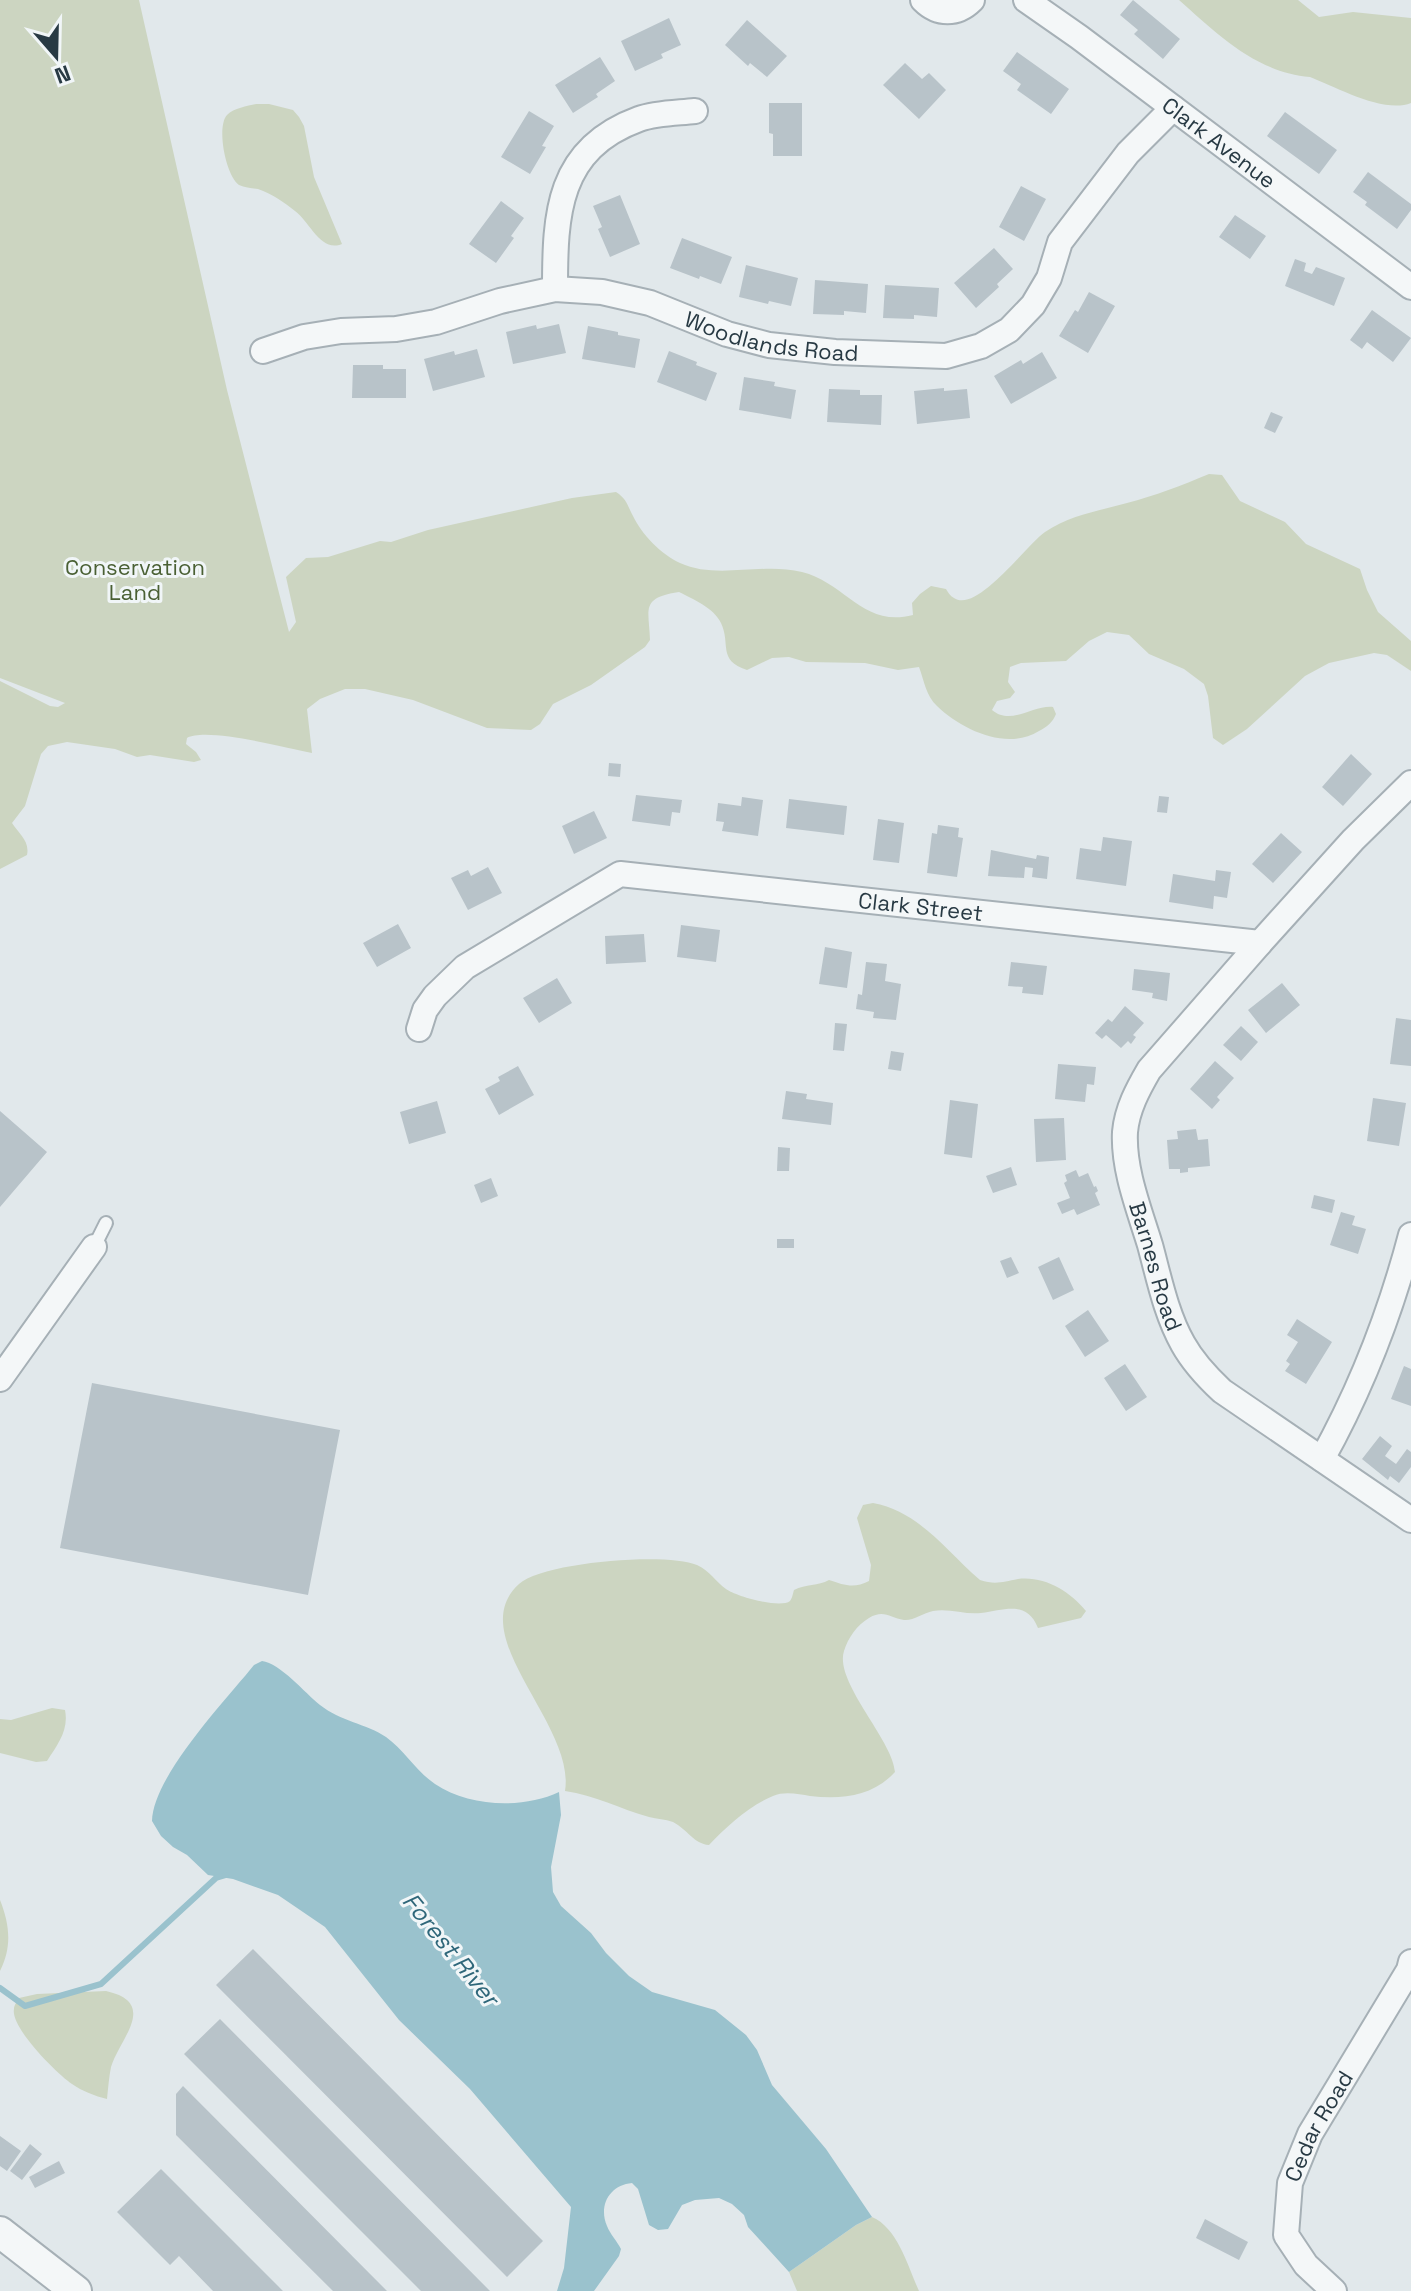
<svg xmlns="http://www.w3.org/2000/svg" width="1411" height="2291" font-family="'Space Grotesk',sans-serif">
<style>
.green{fill:#ccd5c1}
.water{fill:#9ac2cd}
.lines{fill:none;stroke-linecap:round;stroke-linejoin:round}
.stream{stroke:#9ac2cd;stroke-width:6}
.building{fill:#b8c3c9}
.service-casing{stroke:#a6b0b6;stroke-width:16}
.minor-casing{stroke:#a6b0b6;stroke-width:28}
.tertiary-casing{stroke:#a6b0b6;stroke-width:34}
.service{stroke:#f4f7f8;stroke-width:12}
.minor{stroke:#f4f7f8;stroke-width:24}
.tertiary{stroke:#f4f7f8;stroke-width:30}
.labels{text-anchor:middle;dominant-baseline:central;stroke-width:6;stroke-linejoin:round;paint-order:stroke}
.street-label{font-size:22px;fill:#283a44;stroke:#f1f6f8}
.park-label{font-size:22px;fill:#4a6034;stroke:#f1f6f8}
.water-label{font-size:24px;font-style:italic;fill:#2f677a;stroke:#f1f6f8}
</style>
<rect width="100%" height="100%" fill="#e1e8eb"/>
<path class="green" d="M0 0H139L227 390 289 632 296 622 286 577 306 558 328 557 380 541 391 542 428 530 572 498 616 492C627 499 627 505 633 516 642 535 661 554 680 563 717 580 761 562 802 572 846 583 863 628 913 615L912 603 920 594 931 586 946 589C948 592 950 596 954 598 977 614 1027 544 1045 532 1070 515 1099 511 1127 503 1154 496 1183 485 1209 474L1222 475 1240 501 1285 522 1306 544 1360 569 1367 590 1378 612 1411 641V671L1387 655 1374 653 1329 663 1305 676 1247 729 1223 745 1213 738 1208 696 1204 684 1184 669 1149 654 1129 635 1107 632 1089 641 1066 661 1021 663 1010 667 1008 682 1015 692 1010 698 997 701 992 710C1011 726 1033 705 1053 707L1056 714C1053 722 1047 727 1039 731 1007 751 962 730 937 706 926 696 924 680 919 667L898 670 865 663 806 662 789 657 772 658 747 670C717 660 731 644 721 623 714 608 693 599 679 592 640 598 649 609 650 640L645 647 591 685 553 704 540 724 531 730 487 728 413 700 365 689H345L320 699 307 709 312 753C286 748 207 727 187 738L186 744 196 752 201 760 194 762 150 755 137 757 115 749 67 742 48 746 41 754 25 806 12 823C19 834 30 841 27 855L0 869V681L50 706 58 707 65 703 0 678Z
M1179 0H1298L1319 17 1353 12 1411 18V103C1384 114 1336 87 1310 77 1257 73 1217 34 1179 0Z
M256 104H269L293 110 299 117 304 126 314 177 342 244C321 253 310 222 295 211 284 202 272 194 258 189 252 188 245 188 239 185 226 176 216 127 227 115 234 108 247 106 256 104Z
M873 1503C920 1512 945 1550 980 1580 995 1585 1003 1582 1018 1579 1045 1576 1069 1591 1086 1611L1081 1618 1038 1628C1027 1600 1005 1610 981 1613 966 1615 949 1608 933 1611 923 1613 913 1621 904 1620 890 1618 884 1609 869 1618 857 1625 848 1638 844 1651 834 1682 893 1740 895 1772 873 1796 842 1800 810 1796 799 1794 784 1791 773 1796 749 1806 727 1826 709 1845 694 1844 687 1829 673 1822 665 1819 657 1819 649 1817 620 1809 595 1795 565 1791 576 1724 462 1636 519 1584 543 1562 667 1552 697 1565 709 1570 716 1582 726 1589 735 1596 780 1609 790 1601 792 1599 793 1593 794 1590 806 1584 818 1586 829 1580 844 1585 854 1589 869 1581L871 1565 857 1518 863 1505Z
M52 1708 65 1710C69 1730 58 1744 47 1761L36 1762 0 1753V1719L11 1720Z
M0 1900C10 1925 12 1947 0 1971Z
M106 1991C159 2003 120 2038 111 2067 109 2077 108 2089 107 2099 95 2096 82 2091 72 2084 57 2074 10 2027 14 2009 14 2005 17 2002 19 1998L37 1994Z
M872 2217C898 2228 908 2267 919 2291H797L789 2272 856 2225Z"/>
<path class="water" d="M262 1661C280 1663 305 1693 320 1705 340 1721 367 1724 386 1737 404 1750 416 1771 435 1784 469 1807 523 1809 559 1792L561 1815 551 1867 553 1892 561 1906 591 1933 606 1953 629 1976 652 1992 715 2010 746 2035 757 2050 772 2085 826 2149 872 2217 856 2225 789 2272 748 2227 744 2215 732 2204 719 2198 695 2200 682 2205 668 2229 658 2230 649 2225 638 2189 632 2183C610 2185 598 2205 607 2226 610 2234 617 2241 621 2249L619 2256 594 2291H557L564 2268 571 2207 470 2089 399 2020 325 1927 278 1895 233 1879 208 1875 187 1855 173 1847 161 1836 152 1821C153 1776 226 1700 254 1665Z"/>
<g class="lines">
<path class="stream" d="M0 1988 25 2006 101 1984 216 1878 226 1875"/>
</g>
<path class="building" d="M1133 0 1180 39 1163 59 1134 34 1138 30 1120 15Z
M669 18 681 45 661 54 663 58 635 71 621 41Z
M747 20 787 56 767 77 750 63 748 66 725 45Z
M1017 52 1069 89 1051 114 1017 90 1021 84 1003 71Z
M600 57 615 81 596 94 598 97 573 113 555 85Z
M905 63 922 79 929 73 946 90 919 119 883 85Z
M769 103H802V156H773V134L769 133Z
M529 111 554 126 542 146 546 147 530 174 501 157Z
M1285 112 1337 150 1319 174 1267 136Z
M1368 172 1411 204V210L1397 229 1365 205 1367 202 1353 192Z
M1021 186 1046 199 1024 241 999 227Z
M620 195 640 244 610 257 598 229 602 227 593 206Z
M501 201 524 218 511 236 514 238 496 263 469 244Z
M1235 215 1266 236 1250 259 1219 237Z
M682 238 732 257 721 284 700 276 699 279 670 268Z
M994 248 1013 269 997 284 999 287 976 308 954 283Z
M1295 259 1306 263 1304 271 1312 274 1316 267 1345 278 1334 306 1285 286Z
M746 265 798 278 791 306 769 301 768 304 739 297Z
M815 280 868 284 866 313 844 311V315L813 314Z
M885 285 939 288 937 317 914 315V319L883 318Z
M1089 292 1115 306 1088 353 1059 336 1075 310 1078 312Z
M1372 310 1411 338 1393 362 1367 342 1362 349 1350 340Z
M559 324 566 353 513 364 506 332 536 325 537 329Z
M588 326 618 332V335L640 339 635 368 582 359Z
M477 349 485 377 433 391 424 359 454 351 455 355Z
M669 351 697 362 696 365 717 373 706 401 657 382Z
M1042 352 1057 378 1011 404 994 376 1021 360 1023 364Z
M353 365H383V369H406V398H352Z
M744 377 775 382 774 386 796 390 791 419 739 410Z
M944 388V391L967 389 970 418 917 424 914 391Z
M829 389 860 390V395H882L881 425 827 422Z
M1271 412 1283 417 1275 433 1264 428Z
M1351 754 1372 774 1343 806 1322 787Z
M609 763 621 764 620 777 608 776Z
M636 795 682 800 680 813 672 812 670 826 632 821Z
M1159 796 1169 797 1167 813 1157 812Z
M742 797 763 800 758 836 722 831 724 822 716 821 718 803 741 806Z
M789 799 847 806 844 835 786 828Z
M594 811 607 838 574 854 562 826Z
M878 819 904 823 899 863 873 860Z
M938 825 959 828 958 837 963 838 957 877 927 873 932 833 937 834Z
M1281 833 1302 852 1273 883 1252 864Z
M1103 837 1132 841 1126 886 1076 879 1080 848 1101 851Z
M991 850 1036 859 1037 855 1049 857 1047 879 1032 877 1033 868 1025 867 1024 878 988 876Z
M488 867 502 893 468 910 451 878 468 870 471 876Z
M1216 870 1231 872 1227 898 1214 896 1213 909 1169 902 1173 874 1215 881Z
M398 924 411 948 377 967 363 943Z
M681 925 720 930 716 962 677 957Z
M644 934 646 962 606 964 605 936Z
M825 947 852 952 847 988 819 984Z
M866 962 887 964 885 981 901 984 896 1020 873 1018 874 1012 856 1009 858 994 862 995Z
M1011 962 1047 966 1043 995 1022 993 1023 987 1008 986Z
M1134 969 1170 973 1167 1001 1152 998 1153 993 1132 990Z
M557 978 572 1003 539 1023 523 998Z
M1282 983 1300 1005 1266 1033 1248 1010Z
M1125 1006 1144 1023 1133 1035 1136 1037 1131 1044 1128 1041 1121 1048 1106 1035 1102 1039 1095 1033 1108 1019 1112 1022Z
M1396 1018 1411 1020V1066L1390 1064Z
M835 1023 847 1024 844 1051 833 1050Z
M1241 1026 1258 1042 1241 1061 1223 1045Z
M891 1051 904 1053 901 1071 888 1069Z
M1215 1061 1234 1078 1217 1097 1220 1100 1212 1109 1190 1089Z
M1058 1064 1096 1067 1094 1085 1087 1084 1085 1102 1055 1099Z
M518 1066 534 1095 499 1115 485 1089 500 1081 498 1077Z
M786 1091 807 1094 806 1099 833 1103 831 1125 782 1119Z
M1373 1098 1406 1103 1399 1146 1367 1141Z
M950 1100 978 1104 972 1158 944 1154Z
M437 1101 446 1133 409 1144 400 1112Z
M0 1111 47 1152 0 1207Z
M1064 1118 1066 1160 1036 1162 1034 1119Z
M1196 1129 1198 1140 1208 1139 1210 1166 1188 1168V1172L1180 1173V1169H1169L1167 1140 1178 1139 1177 1131Z
M778 1147 790 1148 789 1171H777Z
M1011 1167 1017 1185 993 1193 986 1176Z
M1076 1170 1079 1177 1088 1173 1094 1187 1096 1186 1098 1191 1095 1193 1100 1205 1077 1215 1074 1209 1062 1214 1057 1203 1070 1198 1064 1183 1067 1181 1065 1175Z
M491 1178 498 1196 481 1203 474 1185Z
M1314 1195 1335 1200 1332 1213 1311 1208Z
M1341 1212 1355 1216 1352 1225 1366 1229 1358 1254 1330 1245Z
M777 1239H794V1248H777Z
M1011 1257 1019 1273 1007 1278 1000 1261Z
M1059 1257 1074 1290 1053 1300 1038 1267Z
M1088 1310 1109 1341 1085 1357 1065 1326Z
M1297 1319 1332 1342 1306 1384 1285 1371 1290 1364 1286 1361 1298 1342 1287 1335Z
M1125 1364 1147 1397 1126 1411 1104 1378Z
M1404 1366 1411 1369V1406L1391 1399Z
M92 1383 340 1430 308 1595 60 1548Z
M1380 1436 1392 1446 1385 1456 1396 1464 1407 1449 1411 1452V1467L1399 1483 1390 1476 1388 1480 1362 1459Z
M253 1949 543 2241 507 2277 216 1985Z
M220 2019 490 2291H421L184 2054Z
M183 2086 387 2291H333L176 2135V2094Z
M0 2136 21 2151 7 2171 0 2166Z
M30 2144 42 2154 22 2180 10 2171Z
M59 2161 65 2173 35 2188 29 2177Z
M161 2169 283 2291H213L179 2256 170 2265 117 2212Z
M1205 2219 1248 2242 1239 2260 1196 2238Z"/>
<g class="lines">
<g class="service-casing">
<path id="service" d="M94 1247 106 1223"/>
</g>
<g class="minor-casing">
<g id="minor">
<path d="M923 0C938 15 957 15 972 0"/>
<path id="s1" d="M1026 0 1079 37 1411 287"/>
<path d="M555 289C555 214 557 149 639 119 656 113 677 113 695 111"/>
<path id="s2" d="M263 351 304 337 341 331 396 329 436 322 500 301 555 289 602 292 650 303 727 334 769 345 835 352 946 356 981 346 1009 330 1033 305 1049 278 1060 242 1128 153 1173 108"/>
<path id="s3" d="M1260 943 1149 1070C1138 1089 1127 1109 1125 1132 1123 1169 1139 1209 1150 1245 1159 1278 1166 1314 1183 1344 1193 1362 1207 1377 1222 1391L1411 1520"/>
<path id="s4" d="M419 1029 425 1010 435 996 465 967 620 874 1260 943 1353 840 1411 783"/>
<path d="M0 1379 94 1247"/>
<path d="M1322 1459C1362 1387 1390 1315 1411 1235"/>
<path id="s5" d="M1334 2291 1306 2265 1286 2235 1290 2183 1310 2134 1409 1970 1411 1962"/>
</g>
</g>
<g class="tertiary-casing">
<path id="tertiary" d="M0 2232 76 2291"/>
</g>
<use href="#service" class="service"/>
<use href="#minor" class="minor"/>
<use href="#tertiary" class="tertiary"/>
</g>
<g class="labels">
<g class="street-label">
<text stroke="none"><textPath href="#s1" startOffset="240">Clark Avenue</textPath></text>
<text stroke="none"><textPath href="#s2" startOffset="524">Woodlands Road</textPath></text>
<text stroke="none"><textPath href="#s4" startOffset="562">Clark Street</textPath></text>
<text stroke="none"><textPath href="#s3" startOffset="374">Barnes Road</textPath></text>
<text stroke="none"><textPath href="#s5" startOffset="190">Cedar Road</textPath></text>
</g>
<g class="park-label">
<text x="135" y="567">Conservation<tspan x="135" dy="25">Land</tspan></text>
</g>
<g class="water-label">
<text transform="translate(451 1949) rotate(51)">Forest River</text>
</g>
</g>
<g transform="translate(56 56) rotate(160)" stroke="#f1f6f8" stroke-width="6" paint-order="stroke">
<path d="M0-6L14 30L0 20L-14 30Z" fill="#283a44"/>
<text y="-12" font-size="22" font-weight="bold" text-anchor="middle" fill="#283a44">N</text>
</g>
</svg>
